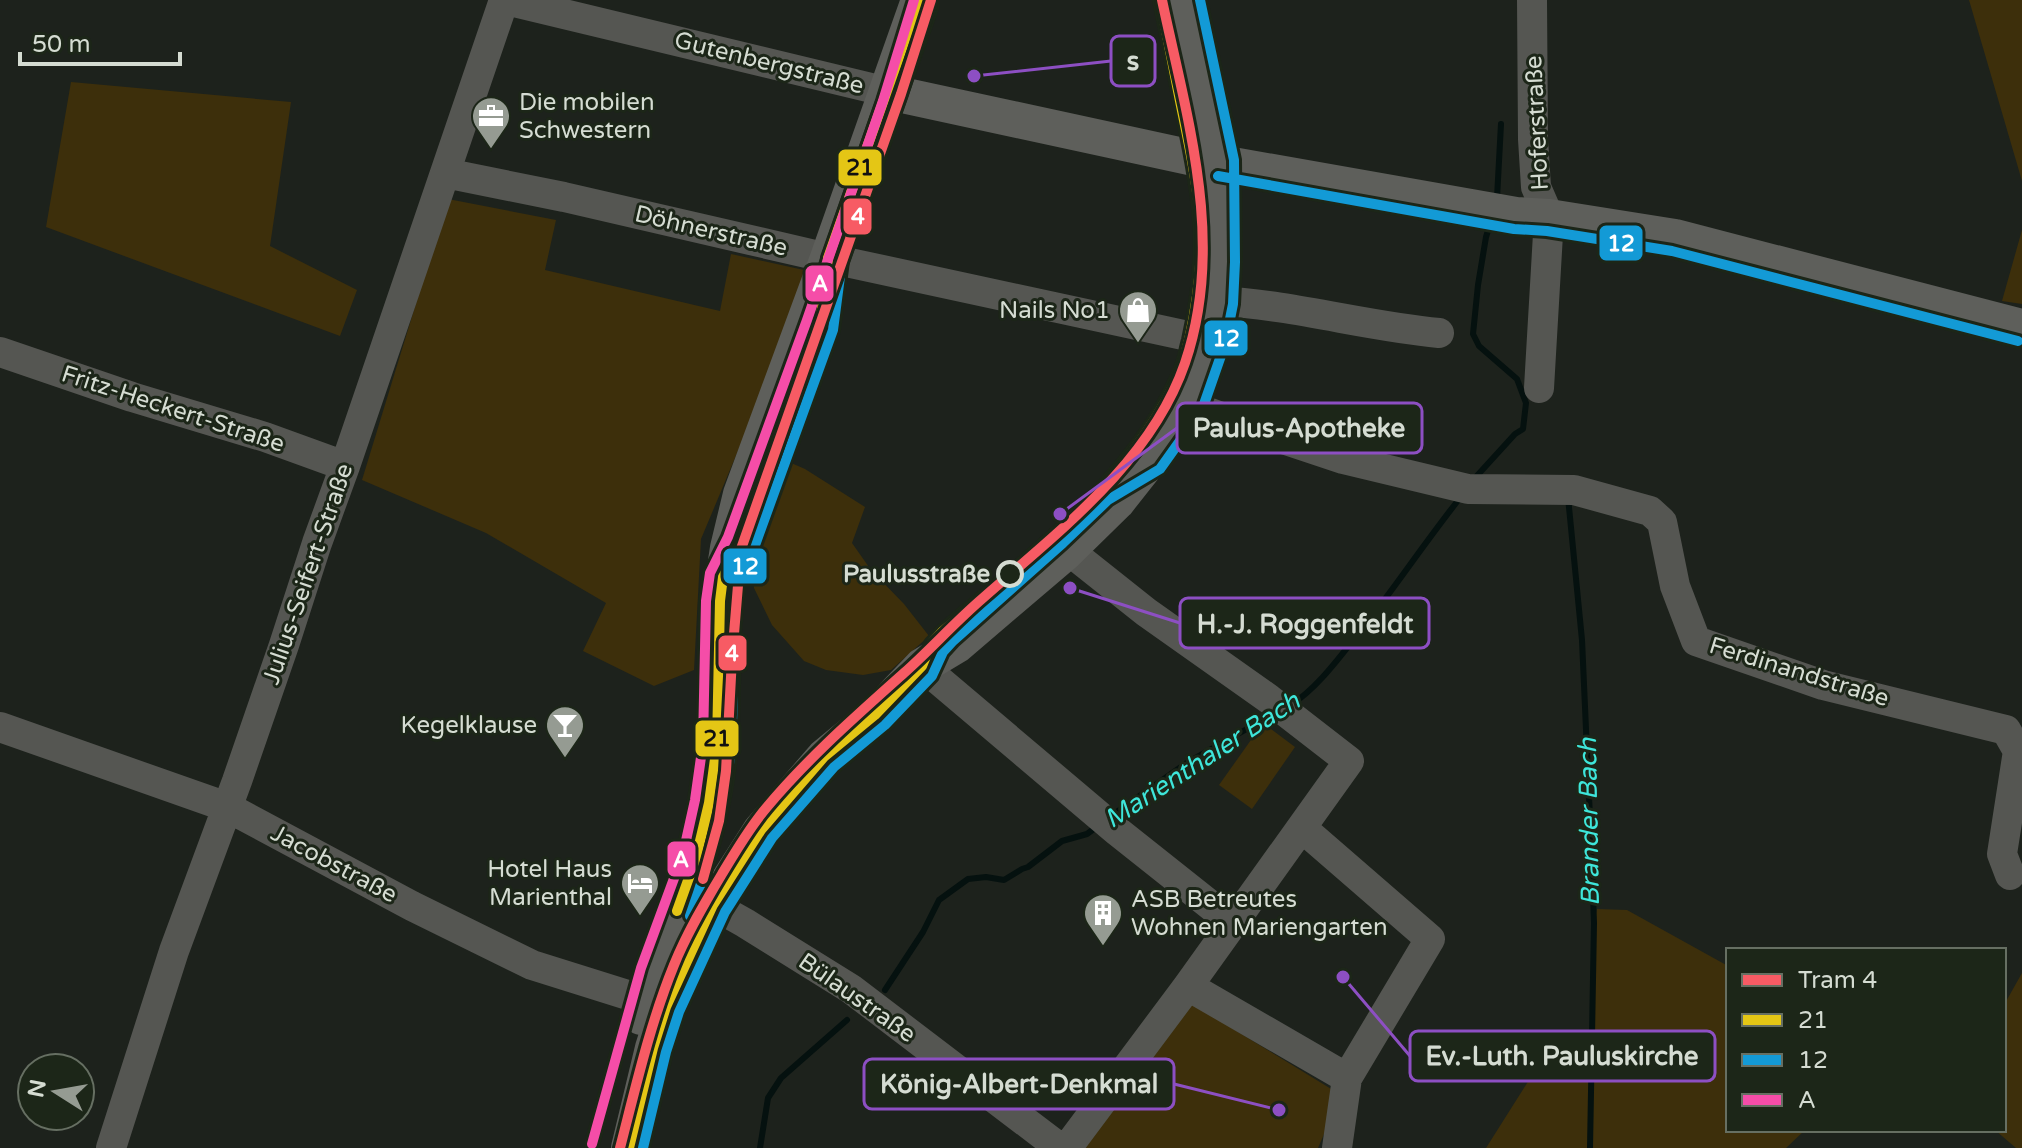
<svg xmlns="http://www.w3.org/2000/svg" width="2022" height="1148" font-family="'Varela Round',sans-serif">
<style>
.green{fill:#3d2f0b}
.lines{fill:none;stroke-linecap:round;stroke-linejoin:round}
.stream{stroke:#05110f;stroke-width:6}
.minor{stroke:#555652;stroke-width:30}
.major{stroke:#5e5f5b;stroke-width:36}
.bus-1-casing{stroke:#1c2618;stroke-width:16}
.bus-2-casing{stroke:#1c2618;stroke-width:16}
.bus-3-casing{stroke:#1c2618;stroke-width:16}
.bus-1{stroke:#e4c615;stroke-width:10}
.bus-2{stroke:#139ad6;stroke-width:10}
.bus-3{stroke:#f54da8;stroke-width:10}
.tram-1-casing{stroke:#1c2618;stroke-width:16}
.tram-1{stroke:#f75b64;stroke-width:10}
.stop-dot{fill:#1c2618;stroke:#d5dcd2;stroke-width:4}
.labels{text-anchor:middle;dominant-baseline:central;stroke-width:6;stroke-linejoin:round;paint-order:stroke}
.street-label{font-size:24px;fill:#d5dcd2;stroke:#1c2618}
.poi-label{font-size:24px;fill:#d5dcd2;stroke:#1c2618;text-anchor:end}
.stop-label{font-size:24px;font-weight:bold;fill:#d5dcd2;stroke:#1c2618;text-anchor:end}
.water-label{font-size:26px;font-style:italic;fill:#3ee6da;stroke:#1c2618}
.leader{fill:none;stroke:#8d4fc3;stroke-width:3}
.callout-dot{fill:#8d4fc3;stroke:#1c2618;stroke-width:3}
.callout{fill:#1c2618;stroke:#8d4fc3;stroke-width:3}
.callout-label{font-size:26px;text-anchor:middle;font-weight:bold;fill:#d5dcd2}
.line-badge{stroke:#1c2618;stroke-width:3}
.badge-label{font-size:22px;text-anchor:middle;font-weight:bold;fill:#fff}
.pale-badge-label{font-size:22px;text-anchor:middle;font-weight:bold;fill:#111}
</style>
<rect width="100%" height="100%" fill="#1d221c"/>
<path class="green" d="M1969 0H2022V181Z
M71 82 291 102 270 246 357 290 340 336 46 227Z
M448 199 556 220 545 270 720 311 731 254 813 272 701 539 694 670 654 686 583 651 606 603 486 533 362 480Z
M2022 230V304L2002 301Z
M789 462 805 469 865 507 852 543 871 570 904 604 929 636 891 670 863 675 826 670 804 661 772 625 754 588 751 557 759 523 781 467Z
M1263 723 1295 747 1252 809 1219 785Z
M1597 909 1627 910 1728 966V1130H1805L1786 1148H1486L1541 1061 1591 1053 1594 923Z
M2022 973V1148H2016L1995 1130H2004V1005Z
M1186 1000 1341 1095 1318 1148H1085Z"/>
<g class="lines">
<path class="stream" d="M1497 198 1501 124
M1474 479 1515 434 1523 429 1526 403 1517 379 1479 346 1473 334 1478 285 1486 237 1491 221
M1568 497 1582 640 1591 841 1594 923 1590 1148
M1291 705C1318 687 1338 659 1359 633 1394 589 1425 542 1460 498
M1111 816 1188 762 1245 730 1273 712
M885 990 923 932 939 900 968 879 986 877 1004 880 1022 869 1028 867 1062 841 1087 834 1099 825
M760 1148 768 1098 781 1078 847 1020"/>
<path class="minor" d="M506 0 888 92
M1532 0 1533 139 1536 187 1549 217 1539 388
M445 173 564 197 841 261 1211 341
M1219 301C1293 305 1366 326 1439 333
M0 352 132 397 265 437 345 466
M1189 405 1265 433 1343 459 1468 489 1574 490 1650 511 1662 522 1675 586 1696 641 1823 685 2006 730 2018 751 2002 854 2010 875
M922 666 1117 831 1219 912
M0 727 227 807 412 906 532 965 666 1007
M1302 828 1430 939 1347 1078 1337 1148
M693 897 713 905 745 923 851 989 1060 1148
M1188 986 1347 1078
M111 1148 174 951 237 781 284 645 317 543 345 466 504 0
M1067 1148 1188 986 1349 761 1269 699 1146 612 1068 550"/>
<path class="major" d="M888 92 1193 158 1516 215 1549 217 1675 237 2022 327
M641 1017 654 972 696 858 709 803 717 744 720 601 728 548 741 494 828 258 919 0
M629 1148 653 1048 666 1007 683 967 713 905 761 830 824 757 875 715 922 666 957 645 1066 552 1117 502 1158 450 1189 405 1211 341 1219 301 1221 262 1220 162 1186 0"/>
<g class="bus-1-casing">
<path id="bus-1" d="M677 911 696 858 709 803 717 744 720 601 723 577 741 543 820 325 828 258 919 0
M629 1148 653 1048 666 1007 713 905 761 830 824 757 875 715 922 666 931 644 943 631C1031 555 1135 480 1181 369 1185 360 1186 350 1189 340 1198 300 1203 261 1200 220 1197 180 1188 140 1180 101 1173 67 1167 34 1160 0"/>
</g>
<g class="bus-2-casing">
<path id="bus-2" d="M1218 176 1514 229 1547 231 1672 251 2018 341
M690 916C710 860 727 803 731 743 734 696 733 649 734 602L737 581 754 548 833 330 842 261 932 5
M643 1148 666 1052 679 1012 725 912 772 838 834 767 885 725 932 676 943 652 953 641 1063 543 1108 500 1160 469 1202 410 1225 344 1233 304 1235 262 1234 160 1200 0"/>
</g>
<g class="bus-3-casing">
<path id="bus-3" d="M592 1144 641 968 683 854 695 800 703 743 706 601 710 573 728 537 807 320 883 101 914 0"/>
</g>
<use href="#bus-1" class="bus-1"/>
<use href="#bus-2" class="bus-2"/>
<use href="#bus-3" class="bus-3"/>
<g class="tram-1-casing">
<path id="tram-1" d="M703 879 719 821 726 771 732 658 741 549 901 94 931 0
M620 1148C636 1086 650 1024 674 965 687 933 704 904 722 874 736 851 749 828 767 807 808 758 856 716 904 673 931 649 955 622 983 598 1059 531 1151 462 1185 363 1226 243 1187 118 1162 0"/>
</g>
<use href="#tram-1" class="tram-1"/>
</g>
<defs>
<g id="office-pin" transform="scale(2)"><path d="M0 17L-7.5 6A9.5 9.5 0 1 1 7.5 6Z" fill="#959b92" stroke="#1c2618"/><path d="M-6-3h4V-5.5h4V-3h4V5H-6ZM-1-4.5V-3h2v-1.5ZM-6 0V1H6V0Z" fill="#fff"/></g>
<g id="shop-pin" transform="scale(2)"><path d="M0 17L-7.5 6A9.5 9.5 0 1 1 7.5 6Z" fill="#959b92" stroke="#1c2618"/><path d="M-5-2.5h2.3a2.7 3.5 0 0 1 5.4 0H5L5.5 6h-11ZM-1.5-2.5h3a1.5 2.3 0 0 0-3 0Z" fill="#fff"/></g>
<g id="bar-pin" transform="scale(2)"><path d="M0 17L-7.5 6A9.5 9.5 0 1 1 7.5 6Z" fill="#959b92" stroke="#1c2618"/><path d="M-6-5H6L.8 .8V4.5H3.5V6h-7V4.5H-.8V.8Z" fill="#fff"/></g>
<g id="hotel-pin" transform="scale(2)"><path d="M0 17L-7.5 6A9.5 9.5 0 1 1 7.5 6Z" fill="#959b92" stroke="#1c2618"/><path d="M-6-4.5h1.5V1H6V5H4.5V3h-9V5H-6ZM-4 0a1.8 1.8 0 1 1 3.6 0ZM.5 0V-2.5h3Q6-2.5 6 0Z" fill="#fff"/></g>
<g id="building-pin" transform="scale(2)"><path d="M0 17L-7.5 6A9.5 9.5 0 1 1 7.5 6Z" fill="#959b92" stroke="#1c2618"/><path d="M-4-6H4V6H1V3H-1V6H-4ZM-2.5-4.3h1.7v1.8h-1.7ZM.8-4.3h1.7v1.8H.8ZM-2.5-1h1.7V.8h-1.7ZM.8-1h1.7V.8H.8Z" fill="#fff"/></g>
</defs>
<g fill-rule="evenodd">
<use href="#office-pin" x="491" y="116"/>
<use href="#shop-pin" x="1138" y="310"/>
<use href="#bar-pin" x="565" y="725"/>
<use href="#hotel-pin" x="640" y="883"/>
<use href="#building-pin" x="1103" y="913"/>
</g>
<circle class="stop-dot" cx="1010" cy="574" r="12"/>
<g class="labels">
<g class="street-label">
<text transform="translate(769 63) rotate(14)">Gutenbergstraße</text>
<text transform="translate(1537 123) rotate(-93)">Hoferstraße</text>
<text transform="translate(711 231) rotate(13)">Döhnerstraße</text>
<text transform="translate(173 409) rotate(18)">Fritz-Heckert-Straße</text>
<text transform="translate(308 574) rotate(-71)">Julius-Seifert-Straße</text>
<text transform="translate(1799 672) rotate(17)">Ferdinandstraße</text>
<text transform="translate(334 864) rotate(28)">Jacobstraße</text>
<text transform="translate(857 998) rotate(35)">Bülaustraße</text>
</g>
<g class="poi-label">
<text x="519" y="102" text-anchor="start">Die mobilen<tspan x="519" dy="28">Schwestern</tspan></text>
<text x="1110" y="310">Nails No1</text>
<text x="537" y="725">Kegelklause</text>
<text x="612" y="869">Hotel Haus<tspan x="612" dy="28">Marienthal</tspan></text>
<text x="1131" y="899" text-anchor="start">ASB Betreutes<tspan x="1131" dy="28">Wohnen Mariengarten</tspan></text>
</g>
<g class="stop-label">
<text x="990" y="574">Paulusstraße</text>
</g>
<g class="water-label">
<text transform="translate(1202 760) rotate(-33)">Marienthaler Bach</text>
<text transform="translate(1589 822) rotate(-91)">Brander Bach</text>
</g>
</g>
<path class="leader" d="M974 76L1111 61M1060 514L1177 428M1070 588L1180 623M1343 977L1410 1056M1279 1110L1174 1084"/>
<g class="callout-dot">
<circle cx="974" cy="76" r="8"/>
<circle cx="1060" cy="514" r="8"/>
<circle cx="1070" cy="588" r="8"/>
<circle cx="1343" cy="977" r="8"/>
<circle cx="1279" cy="1110" r="8"/>
</g>
<g class="callout">
<rect x="1111" y="36" width="44" height="50" rx="8"/>
<rect x="1177" y="403" width="245" height="50" rx="8"/>
<rect x="1180" y="598" width="249" height="50" rx="8"/>
<rect x="1410" y="1031" width="305" height="50" rx="8"/>
<rect x="864" y="1059" width="310" height="50" rx="8"/>
</g>
<g class="callout-label">
<text x="1133" y="70">s</text>
<text x="1299" y="437">Paulus-Apotheke</text>
<text x="1305" y="633">H.-J. Roggenfeldt</text>
<text x="1562" y="1065">Ev.-Luth. Pauluskirche</text>
<text x="1019" y="1093">König-Albert-Denkmal</text>
</g>
<g class="line-badge">
<rect x="837" y="148" width="46" height="39" rx="8" fill="#e4c615"/>
<rect x="842" y="197" width="31" height="39" rx="8" fill="#f75b64"/>
<rect x="1598" y="224" width="46" height="38" rx="8" fill="#139ad6"/>
<rect x="804" y="264" width="31" height="39" rx="8" fill="#f54da8"/>
<rect x="1203" y="319" width="46" height="38" rx="8" fill="#139ad6"/>
<rect x="722" y="547" width="46" height="38" rx="8" fill="#139ad6"/>
<rect x="717" y="634" width="31" height="38" rx="8" fill="#f75b64"/>
<rect x="694" y="719" width="46" height="39" rx="8" fill="#e4c615"/>
<rect x="666" y="840" width="31" height="38" rx="8" fill="#f54da8"/>
</g>
<g class="badge-label">
<text x="858" y="224">4</text>
<text x="1621" y="251">12</text>
<text x="820" y="291">A</text>
<text x="1226" y="346">12</text>
<text x="745" y="574">12</text>
<text x="732" y="661">4</text>
<text x="681" y="867">A</text>
</g>
<g class="pale-badge-label">
<text x="860" y="175">21</text>
<text x="717" y="746">21</text>
</g>
<rect x="1726" y="948" width="280" height="184" fill="#1c2618" stroke="#666f62" stroke-width="2"/>
<rect x="1742" y="974" width="40" height="12" fill="#f75b64" stroke="#666f62" stroke-width="2"/>
<text x="1798" y="988" font-size="24" fill="#d5dcd2">Tram 4</text>
<rect x="1742" y="1014" width="40" height="12" fill="#e4c615" stroke="#666f62" stroke-width="2"/>
<text x="1798" y="1028" font-size="24" fill="#d5dcd2">21</text>
<rect x="1742" y="1054" width="40" height="12" fill="#139ad6" stroke="#666f62" stroke-width="2"/>
<text x="1798" y="1068" font-size="24" fill="#d5dcd2">12</text>
<rect x="1742" y="1094" width="40" height="12" fill="#f54da8" stroke="#666f62" stroke-width="2"/>
<text x="1798" y="1108" font-size="24" fill="#d5dcd2">A</text>
<g transform="translate(56 1092) rotate(281)"><circle r="38" fill="#1c2618" stroke="#666f62" stroke-width="2"/>
<path d="M0-6L14 30L0 20L-14 30Z" fill="#959b92"/>
<text y="-12" font-size="22" font-weight="bold" text-anchor="middle" fill="#d5dcd2">N</text>
</g>
<path d="M20 52v12h160v-12" fill="none" stroke="#d5dcd2" stroke-width="4"/>
<text x="32" y="52" font-size="24" fill="#d5dcd2" stroke="#1c2618" stroke-width="6" paint-order="stroke">50 m</text>
</svg>
